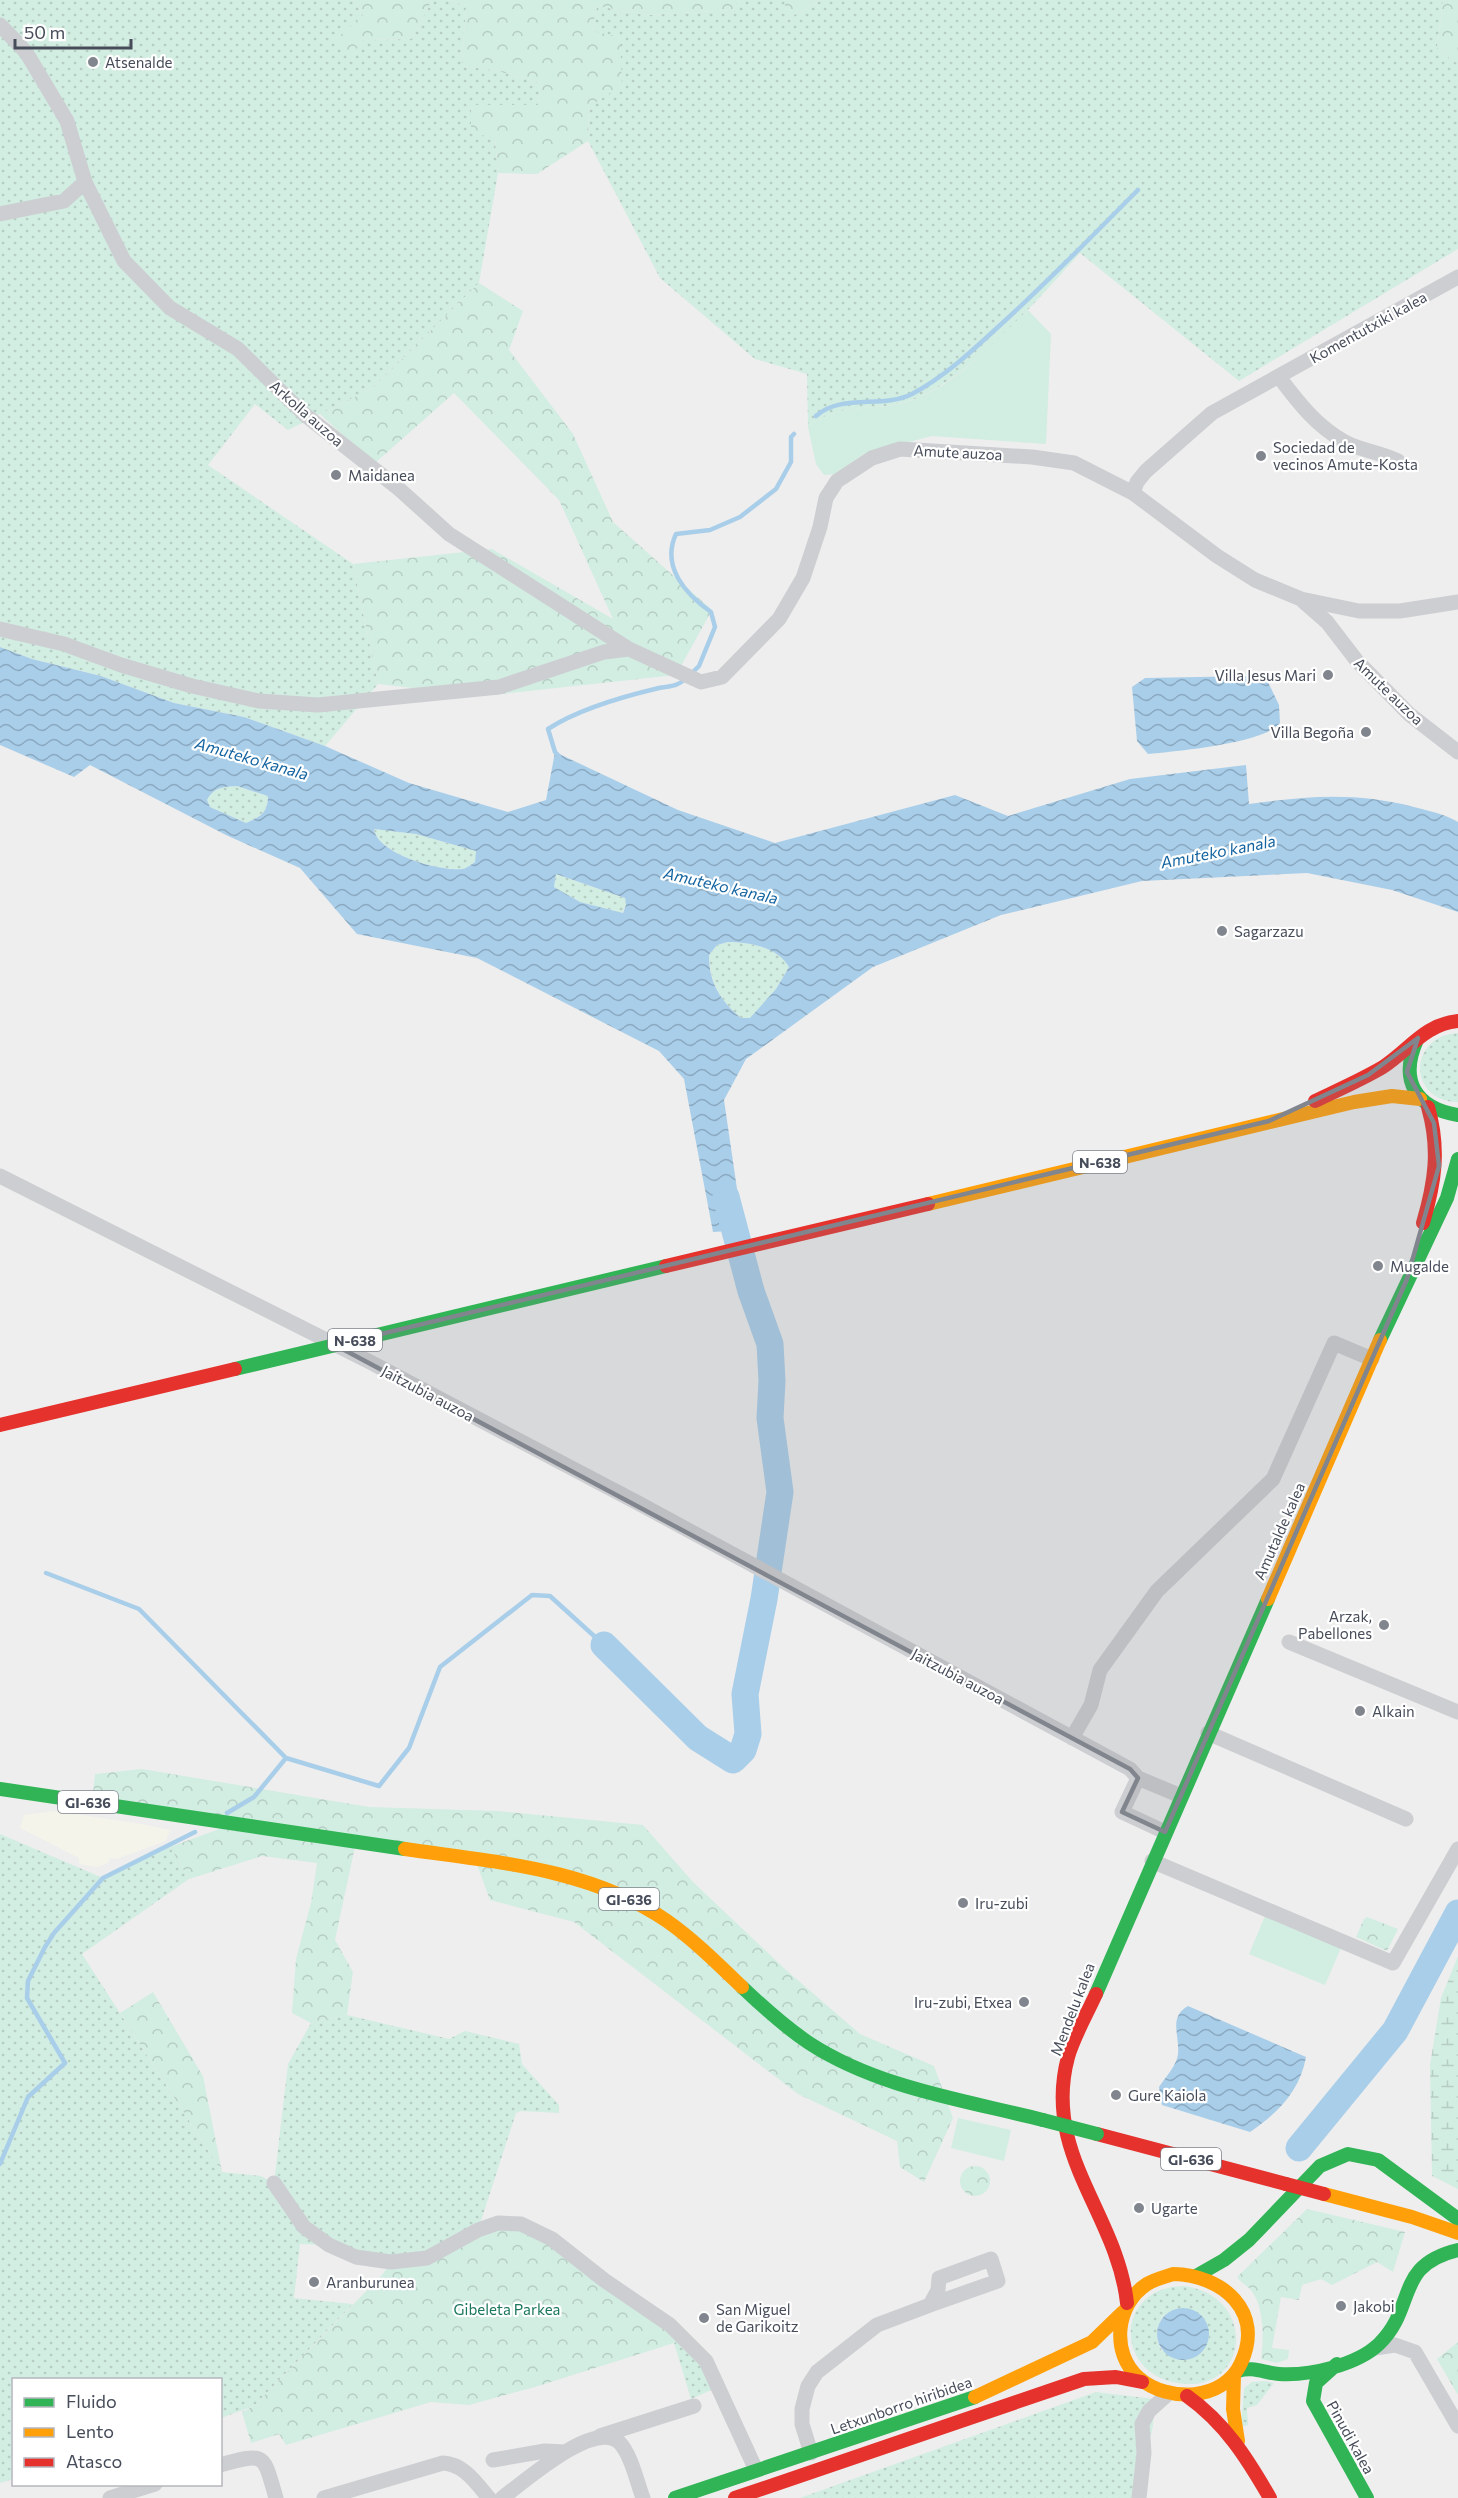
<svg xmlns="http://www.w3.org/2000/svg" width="1458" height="2498" font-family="Commissioner,sans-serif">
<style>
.commercial{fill:#f5f4ea}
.grass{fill:url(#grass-dots);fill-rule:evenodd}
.forest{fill:url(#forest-crowns)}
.wetland{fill:url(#wetland-marsh)}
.pitch{fill:#d2ede2}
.water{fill:url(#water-waves);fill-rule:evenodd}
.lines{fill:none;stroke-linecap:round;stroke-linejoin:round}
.stream{stroke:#a9cee9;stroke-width:4.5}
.river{stroke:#a9cee9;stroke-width:27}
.street{stroke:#cdced1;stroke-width:15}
.fast{stroke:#30b455;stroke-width:14}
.slow{stroke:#ff9f0a;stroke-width:14}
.jam{stroke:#e5322d;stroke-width:14}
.fast-bridge{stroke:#30b455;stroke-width:14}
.jam-bridge{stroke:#e5322d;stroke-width:14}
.marked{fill:#81858d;fill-opacity:0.2;stroke:#81858d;stroke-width:4.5;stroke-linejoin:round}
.poi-dot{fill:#81858d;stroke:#fff;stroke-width:2}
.labels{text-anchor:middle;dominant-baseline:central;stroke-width:4.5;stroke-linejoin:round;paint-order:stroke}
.shield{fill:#fff;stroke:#7e828b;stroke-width:1.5}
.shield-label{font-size:14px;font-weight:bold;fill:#464c59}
.poi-label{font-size:15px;fill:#464c59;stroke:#fff;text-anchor:start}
.street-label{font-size:15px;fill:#464c59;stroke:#fff}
.park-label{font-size:15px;fill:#1a775d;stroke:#fff}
.water-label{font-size:16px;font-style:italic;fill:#1263a0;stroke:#fff}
</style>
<defs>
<pattern id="grass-dots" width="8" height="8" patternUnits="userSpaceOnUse" patternTransform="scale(1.5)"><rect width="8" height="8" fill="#d2ede2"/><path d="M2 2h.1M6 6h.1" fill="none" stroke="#b6cdc4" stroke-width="1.8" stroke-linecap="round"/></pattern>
<pattern id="forest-crowns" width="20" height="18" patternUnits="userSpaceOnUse" patternTransform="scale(1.5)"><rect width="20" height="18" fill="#d2ede2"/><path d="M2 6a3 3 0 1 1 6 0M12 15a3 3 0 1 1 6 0" fill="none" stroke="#b6cdc4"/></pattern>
<pattern id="wetland-marsh" width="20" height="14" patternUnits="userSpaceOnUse" patternTransform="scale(1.5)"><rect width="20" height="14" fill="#d2ede2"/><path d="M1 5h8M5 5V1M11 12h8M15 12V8" fill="none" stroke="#b6cdc4"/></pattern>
<pattern id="water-waves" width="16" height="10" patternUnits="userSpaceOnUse" patternTransform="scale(1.5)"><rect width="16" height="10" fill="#a9cee9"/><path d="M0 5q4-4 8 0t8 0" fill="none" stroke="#8ba9c0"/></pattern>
</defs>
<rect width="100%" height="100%" fill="#eee"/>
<path class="commercial" d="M55 1811 141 1824 170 1830 166 1841 116 1859 110 1858 109 1862 98 1867 79 1864V1858L20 1828 24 1815Z"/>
<path class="grass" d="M0 0H354L363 15V40L411 39 432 0H449L466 6 462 66 494 70 541 83 538 105H471L495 138 498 173 479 283 373 388 288 430 255 404 208 465 353 564 378 684 325 746 244 717 174 703 101 676 32 659 0 647Z
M738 0H785V20L821 0H1443L1437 49 1458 64V249L1239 381 1080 253C1038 299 970 379 912 400 872 414 844 399 808 427L807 374 755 359 660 278 588 141 592 31 597 6 648 15 733 10Z
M237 786 268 796C268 813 260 816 246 823L210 807 207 800C214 787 223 787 237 786Z
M374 829 416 834 477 851 475 862C471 864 467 868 463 869 440 872 378 854 374 829Z
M556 874 625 898 626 905 622 913 580 902 554 887Z
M728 942C750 942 778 947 789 967L776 989 751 1018H741C720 1000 710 984 709 955L717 945Z
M1458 1033V1102C1408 1102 1407 1036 1458 1033Z
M0 1834 103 1878 170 1847 189 1879 82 1954 222 2172 261 2176 274 2183 288 2064 311 2023 347 2015 449 2039 465 2031 519 2044 522 2064 559 2105V2113L521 2111 516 2113 478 2230 427 2258 391 2262 329 2245 300 2244 294 2298 353 2304 254 2406 221 2418 220 2380H14L13 2479 0 2483Z
M1185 2286C1256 2297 1250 2387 1186 2384 1113 2380 1112 2286 1185 2286ZM1164 2315 1209 2336 1201 2353 1162 2351C1155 2339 1155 2326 1164 2315Z
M684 2337 718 2387 691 2399 674 2343Z
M1265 2381 1274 2383 1257 2405 1247 2408 1248 2425 1241 2427 1244 2388 1252 2382Z
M1096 2392 1154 2399 1153 2426 1135 2498H800Z"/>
<path class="forest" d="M354 0H432L411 39 363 40 349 59 334 41 363 15Z
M449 0H738L733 10 647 15 597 6 592 31 620 37 622 85 589 107 588 141 537 174 498 173 495 138 471 133V105H538L541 83 494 70 462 66 466 6Z
M785 0H821L785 20Z
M1443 0H1458V64L1437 49Z
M479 283 523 311 509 350 573 434 613 522 712 610 676 675 482 696 378 684 353 564 492 549 613 619 559 500 454 393 374 464 320 414 373 388Z
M142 1769 369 1807 498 1811 643 1825 693 1882 786 1970 860 2034 934 2066 953 2118 924 2182 900 2167 897 2141 798 2094 574 1922 490 1900 475 1859 356 1842 335 1940 353 1972 347 2015 311 2023 292 2013 296 1959 311 1903 317 1863 262 1856 189 1879 170 1847 233 1824 92 1803 95 1774Z
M1367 1917 1398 1929 1387 1951 1356 1937 1364 1919Z
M153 1992 203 2076 222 2172 120 2013Z
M960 2181a15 15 0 1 1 30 0a15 15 0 1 1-30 0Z
M1307 2209 1405 2232 1393 2272 1377 2262 1332 2285 1321 2279 1302 2285 1299 2300 1281 2297 1272 2348 1289 2350 1288 2359 1277 2363 1261 2359C1264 2340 1264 2306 1251 2290 1246 2285 1241 2283 1237 2277Z
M521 2224 684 2337 674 2343 535 2387 469 2405 431 2402 286 2445 279 2434 251 2443 242 2412 254 2406 382 2275 391 2262 427 2258 478 2230Z
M1458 2342V2395L1437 2359Z"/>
<path class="wetland" d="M1458 1956V2189L1432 2176 1430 2065 1441 1998Z"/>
<path class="pitch" d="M1028 310 1051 334 1046 444 932 436 864 454 835 474 824 475 816 464 808 427C844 399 872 414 913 400 959 383 993 342 1028 310Z
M1265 1916 1341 1948 1325 1985 1249 1954Z
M958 2118 1011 2130 1004 2161 951 2148Z"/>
<path class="water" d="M0 647 32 659 101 676 174 703 244 717 325 746 409 783 508 812 546 800 555 752 678 810 775 843 955 795 1008 816 1130 779 1246 765 1249 804C1309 796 1355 792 1414 807 1430 811 1444 814 1458 822V912L1392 890 1307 873 1142 881 1001 915 873 967 746 1059 724 1100 743 1230 713 1232 684 1079 659 1051 477 958 357 934 300 868 226 835 90 765 74 777 0 745ZM237 786 268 796C268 813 260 817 246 823L210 807 207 800C214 787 223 787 237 786ZM374 829 416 834 476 851 475 862C472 864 467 868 463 869 441 872 377 854 374 829ZM556 874 625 898 626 905 623 913 580 902 554 887ZM728 942C749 942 778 947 789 967L776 989 750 1018H741C720 1000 709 983 709 955L717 945Z
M1253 676 1267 680 1279 705 1280 723C1263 744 1176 751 1148 754L1137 741 1132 687 1145 678Z
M1188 2006 1306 2057C1300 2091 1277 2114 1250 2132L1162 2105 1159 2087C1165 2078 1177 2065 1178 2054 1180 2036 1168 2017 1188 2006Z
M1157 2334a26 26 0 1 1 52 0a26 26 0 1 1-52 0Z"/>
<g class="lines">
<path class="stream" d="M816 416C842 393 882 409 912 394 944 377 971 352 998 327 1047 283 1092 236 1138 190
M691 674 699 666 715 627 711 612C685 594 661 566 676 534L710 530 740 517 776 489 791 462V437L794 434
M559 756 555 752 548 729C577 710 625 696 659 688 670 686 677 687 685 679
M46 1573 139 1609 286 1758
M227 1813 254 1797 286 1758 379 1786 409 1748 440 1667 532 1595 550 1596 604 1645
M0 2164 28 2097 65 2063 27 1998 28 1981 45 1947 54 1933 103 1878 195 1832"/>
<path class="river" d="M604 1645 698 1738 733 1760 743 1750 748 1734 745 1694 764 1599 780 1492 770 1418 772 1381 770 1344 751 1291 726 1197
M1299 2148 1395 2031 1458 1913"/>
<path class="street" d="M0 25 26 52 67 121 85 182 124 261 170 308 238 349 304 414 398 488 449 534 629 649 701 682 722 677 779 619 803 578 820 527 826 498 837 481 872 458 900 449 1032 457 1074 463 1133 493 1217 556 1255 580 1301 599 1359 611H1400L1458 602
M0 214 64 201 85 182
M1279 377C1298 402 1316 426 1345 442 1362 451 1380 452 1398 461
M1133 493 1137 482 1146 471 1212 413 1458 277
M1303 601 1327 622 1357 661 1409 714 1458 752
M0 629 64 644 121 665 192 686 259 701 318 705 499 687 604 652 629 649
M0 1176 370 1362 638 1503 1130 1769 1138 1778 1181 1796
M1289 1642 1458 1712
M1208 1733 1406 1819
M1072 1738 1091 1705 1100 1670 1157 1591 1273 1479 1334 1343 1372 1359
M1138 1778 1122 1812 1165 1832
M1152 1861 1393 1963 1458 1849
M274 2183 304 2227 329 2245 356 2257 391 2262 427 2258 478 2230 498 2223 521 2224 552 2239 604 2280 670 2325 706 2361 756 2470
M991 2259 998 2281 930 2305 938 2290 939 2278Z
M1375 2348 1395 2345 1415 2352 1458 2426
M600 2436 694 2406
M811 2453 802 2424V2409L808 2386 817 2372 877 2325 930 2305
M493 2460 545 2451 565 2452
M220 2465C267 2452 263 2454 276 2498
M110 2498 155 2484
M324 2498 443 2463C464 2464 476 2483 489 2498
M502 2498C524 2482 593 2420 619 2442 631 2454 637 2482 643 2498
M1139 2498 1144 2453 1142 2424 1149 2411 1169 2393"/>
<path class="fast" d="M1417 1040C1399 1080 1415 1108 1458 1115
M1380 1340 1447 1198 1458 1159
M235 1369 666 1266
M0 1789 405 1849
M742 1987C763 2007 785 2027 809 2043 878 2088 964 2100 1043 2120
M1096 1994 1268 1599
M1196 2276 1224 2260 1249 2240 1320 2166 1348 2154 1378 2160 1458 2219
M1337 2364 1316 2383 1313 2401 1367 2498
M1238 2371C1252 2366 1265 2373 1279 2374 1310 2376 1357 2365 1379 2344 1417 2307 1394 2265 1458 2250
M675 2498 975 2397"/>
<path class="slow" d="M928 1204 1354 1102 1392 1096 1420 1099
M1268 1599 1380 1340
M405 1849C494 1862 590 1868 667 1921 694 1940 718 1964 742 1987
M1324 2194 1412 2217 1458 2233
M1173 2274C1222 2275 1265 2311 1241 2363 1224 2401 1168 2403 1139 2378 1110 2353 1116 2304 1147 2284 1155 2279 1165 2277 1173 2274Z
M1234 2375 1233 2409 1238 2441
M975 2397 1092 2342 1123 2312"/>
<path class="jam" d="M1315 1101C1338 1090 1361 1080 1383 1067 1409 1050 1425 1024 1458 1021
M1423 1223C1435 1182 1440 1149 1428 1107
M666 1266 928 1204
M0 1425 235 1369
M1096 1994C1087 2014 1074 2036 1068 2057 1042 2154 1117 2213 1127 2303
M1097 2134 1286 2184
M1187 2396C1225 2423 1247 2458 1270 2498
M735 2498 1084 2379 1116 2377 1142 2382"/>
<path class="fast-bridge" d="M1043 2120 1097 2134"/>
<path class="jam-bridge" d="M1286 2184 1324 2194"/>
</g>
<path class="marked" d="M1418 1038 1407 1072 1434 1123 1439 1166 1407 1279 1165 1832 1122 1812 1138 1778 1130 1769 335 1345 1269 1121 1368 1075Z"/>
<g class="poi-dot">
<circle cx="93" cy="62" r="6"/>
<circle cx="1261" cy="456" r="6"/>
<circle cx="336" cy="475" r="6"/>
<circle cx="1328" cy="675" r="6"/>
<circle cx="1366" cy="732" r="6"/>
<circle cx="1222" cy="931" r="6"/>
<circle cx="1378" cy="1266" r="6"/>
<circle cx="1384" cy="1625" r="6"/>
<circle cx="1360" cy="1711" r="6"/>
<circle cx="963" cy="1903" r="6"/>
<circle cx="1024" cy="2002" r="6"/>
<circle cx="1116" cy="2095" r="6"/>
<circle cx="1139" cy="2208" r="6"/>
<circle cx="314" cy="2282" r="6"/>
<circle cx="1341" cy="2306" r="6"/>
<circle cx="704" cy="2318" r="6"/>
</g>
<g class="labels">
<g class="shield">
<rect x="1073" y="1151" width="54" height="22" rx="4.5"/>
<rect x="328" y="1329" width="54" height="22" rx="4.5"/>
<rect x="58" y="1791" width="60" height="22" rx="4.5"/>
<rect x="599" y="1888" width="60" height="22" rx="4.5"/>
<rect x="1161" y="2148" width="60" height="22" rx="4.5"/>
</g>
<g class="shield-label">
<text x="1100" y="1162">N-638</text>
<text x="355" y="1340">N-638</text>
<text x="88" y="1802">GI-636</text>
<text x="629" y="1899">GI-636</text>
<text x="1191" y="2159">GI-636</text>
</g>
<g class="poi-label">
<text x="105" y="62">Atsenalde</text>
<text x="1273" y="447">Sociedad de<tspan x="1273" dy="17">vecinos Amute-Kosta</tspan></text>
<text x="348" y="475">Maidanea</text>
<text x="1316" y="675" text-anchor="end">Villa Jesus Mari</text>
<text x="1354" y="732" text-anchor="end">Villa Begoña</text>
<text x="1234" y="931">Sagarzazu</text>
<text x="1390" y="1266">Mugalde</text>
<text x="1372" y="1616" text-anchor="end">Arzak,<tspan x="1372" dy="17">Pabellones</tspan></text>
<text x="1372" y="1711">Alkain</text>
<text x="975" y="1903">Iru-zubi</text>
<text x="1012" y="2002" text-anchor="end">Iru-zubi, Etxea</text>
<text x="1128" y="2095">Gure Kaiola</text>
<text x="1151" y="2208">Ugarte</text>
<text x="326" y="2282">Aranburunea</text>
<text x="1353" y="2306">Jakobi</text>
<text x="716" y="2309">San Miguel<tspan x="716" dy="17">de Garikoitz</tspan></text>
</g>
<g class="street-label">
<text transform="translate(1368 327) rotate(-29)">Komentutxiki kalea</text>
<text transform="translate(307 413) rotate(41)">Arkolla auzoa</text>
<text transform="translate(958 452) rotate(3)">Amute auzoa</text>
<text transform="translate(1389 691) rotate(44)">Amute auzoa</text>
<text transform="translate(428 1393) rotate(28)">Jaitzubia auzoa</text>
<text transform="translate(1279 1531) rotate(-66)">Amutalde kalea</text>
<text transform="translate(958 1676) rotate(28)">Jaitzubia auzoa</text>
<text transform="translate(1072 2009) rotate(-69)">Mendelu kalea</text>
<text transform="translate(901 2405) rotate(-19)">Letxunborro hiribidea</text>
<text transform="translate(1351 2437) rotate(61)">Pinudi kalea</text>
</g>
<g class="park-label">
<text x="507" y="2309">Gibeleta Parkea</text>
</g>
<g class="water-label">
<text transform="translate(252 758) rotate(16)">Amuteko kanala</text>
<text transform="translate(1218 851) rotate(-11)">Amuteko kanala</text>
<text transform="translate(721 885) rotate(13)">Amuteko kanala</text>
</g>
</g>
<rect x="12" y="2378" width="210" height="108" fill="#ffffff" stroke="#b5b7bd" stroke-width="1.5"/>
<rect x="24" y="2398" width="30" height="9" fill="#30b455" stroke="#b5b7bd" stroke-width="1.5"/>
<text x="66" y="2408" font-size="18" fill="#464c59">Fluido</text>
<rect x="24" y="2428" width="30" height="9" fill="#ff9f0a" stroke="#b5b7bd" stroke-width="1.5"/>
<text x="66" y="2438" font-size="18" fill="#464c59">Lento</text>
<rect x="24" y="2458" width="30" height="9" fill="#e5322d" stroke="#b5b7bd" stroke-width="1.5"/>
<text x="66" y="2468" font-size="18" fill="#464c59">Atasco</text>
<path d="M15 39v9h116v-9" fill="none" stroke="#464c59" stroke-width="3"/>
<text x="24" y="39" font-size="18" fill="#464c59" stroke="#ffffff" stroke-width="4.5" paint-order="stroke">50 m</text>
</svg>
